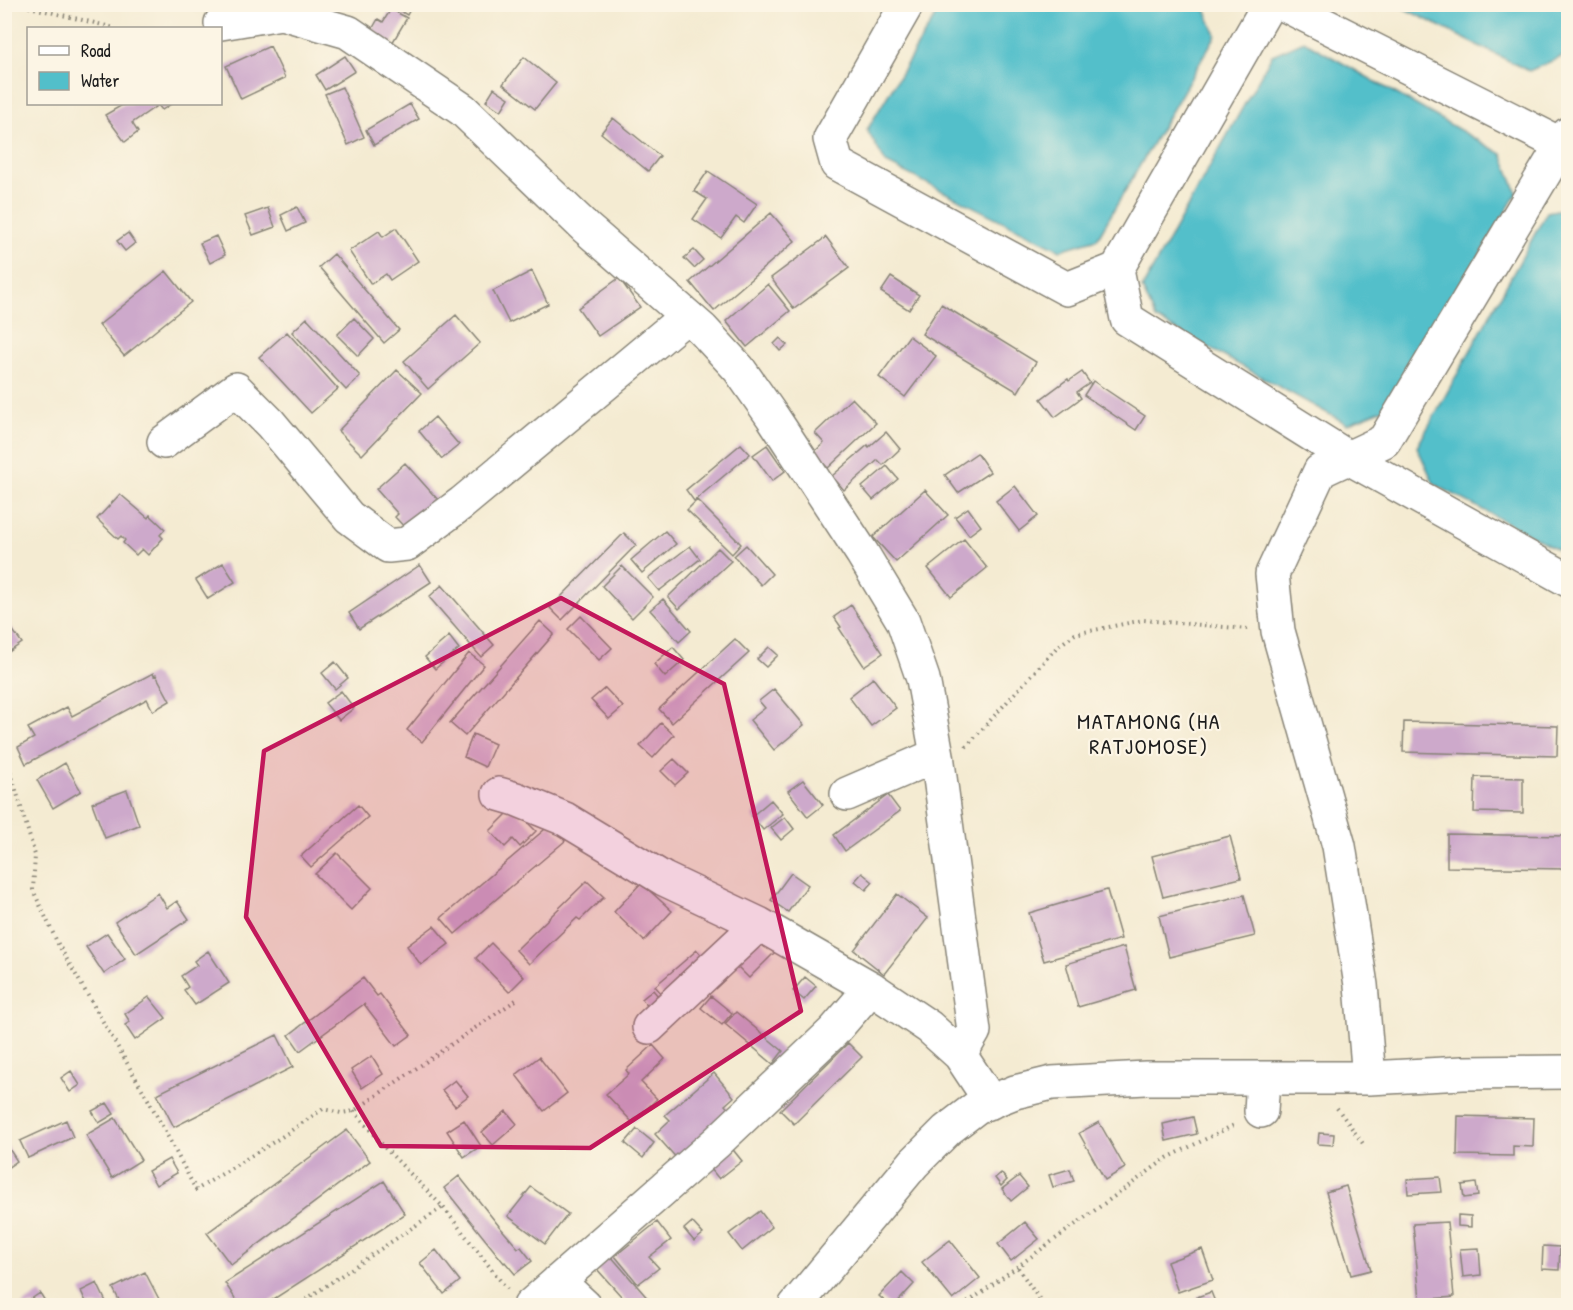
<svg xmlns="http://www.w3.org/2000/svg" width="1573" height="1310" font-family="'Patrick Hand',sans-serif">
<style>
.water{fill:#52bfca;stroke:#376e73;stroke-width:1.5}
.building{fill:#cda9cb}
.lines{fill:none;stroke-linecap:round;stroke-linejoin:round}
.minor-casing{stroke:#888477;stroke-width:36}
.path{stroke:#888477;stroke-width:4;stroke-dasharray:1.5 4.5;stroke-linecap:butt}
.minor{stroke:#fff;stroke-width:33}
.marked{fill:#c2185b;fill-opacity:0.2;stroke:#c2185b;stroke-width:4.5;stroke-linejoin:round}
.labels{text-anchor:middle;dominant-baseline:central;stroke-width:4.5;stroke-linejoin:round;paint-order:stroke}
.neighbourhood-label{font-size:22px;letter-spacing:1.5px;fill:#1c1c1c;stroke:#fcf5e5}
</style>
<rect width="100%" height="100%" fill="#fcf5e5"/>
<filter id="ink" filterUnits="userSpaceOnUse"><feTurbulence type="fractalNoise" baseFrequency=".0167" numOctaves="2"/><feDisplacementMap in="SourceGraphic" scale="12" xChannelSelector="R" yChannelSelector="G"/><feConvolveMatrix kernelMatrix="1 2 1 2 8 2 1 2 1" color-interpolation-filters="sRGB"/></filter>
<filter id="wash" filterUnits="userSpaceOnUse"><feTurbulence type="fractalNoise" baseFrequency=".008" numOctaves="4" result="noise"/><feDisplacementMap in="SourceGraphic" scale="24" xChannelSelector="R" yChannelSelector="G"/><feGaussianBlur stdDeviation="1.35" result="paint"/><feColorMatrix in="noise" values="0 0 0 0 0 0 0 0 0 0 0 0 0 0 0 0 0 1.4 0 .05"/><feComposite in="paint" operator="in"/></filter>
<g filter="url(#wash)">
<rect width="100%" height="100%" fill="#f4ebd2"/>
<path class="water" d="M942 5H1203L1216 35 1097 239 1060 250 886 163 867 130Z
M1397 5H1568V54L1529 71Z
M1304 41 1502 154 1517 193 1389 407 1347 424 1156 319 1142 288 1272 55Z
M1568 208V555L1434 484 1417 447 1547 212Z"/>
<g id="blocks">
<path class="building" d="M397 4H413L407 15 395 8Z
M391 9 407 18 391 45 370 33 378 19 383 22Z
M270 46 285 78 241 99 226 66Z
M345 56 355 71 325 90 316 75Z
M524 57 556 83 535 109 503 84Z
M342 87 364 137 348 145 325 94Z
M494 88 509 98 501 111 486 101Z
M124 104H171L162 110 158 105 132 123 138 132 125 142 105 115Z
M410 104 419 119 374 145 366 130Z
M613 118 660 156 648 171 601 133Z
M708 171 757 204 744 223 736 217 721 238 693 219 707 199 694 191Z
M297 207 305 223 288 231 281 215Z
M268 208 275 227 253 235 245 216Z
M771 213 795 241 714 311 690 282Z
M396 228 418 261 390 280 386 274 371 284 349 251 379 231 383 237Z
M128 233 135 243 125 251 117 241Z
M216 236 225 255 210 263 200 243Z
M826 237 849 268 794 309 771 278Z
M694 250 703 260 694 268 684 258Z
M334 254 399 330 384 343 319 267Z
M166 271 191 302 124 356 99 325Z
M532 271 548 304 509 323 493 291Z
M891 277 919 295 909 310 881 292Z
M619 278 640 307 598 336 578 308Z
M768 284 790 311 747 347 726 321Z
M941 304 1036 362 1018 392 922 334Z
M456 315 480 343 428 389 404 361Z
M307 318 360 376 346 390 292 332Z
M354 318 374 339 358 356 337 335Z
M287 332 338 389 311 413 259 357Z
M909 336 936 356 905 397 879 377Z
M780 338 787 345 780 351 774 344Z
M397 370 422 393 362 455 338 431Z
M1082 372 1090 383 1077 392 1081 398 1055 417 1041 399 1068 379 1069 381Z
M1093 381 1145 416 1136 430 1084 395Z
M852 398 876 423 828 468 813 453 824 443 815 433Z
M435 417 459 445 442 459 419 431Z
M886 432 900 449 883 465 878 460 844 490 832 476 868 445 869 447Z
M741 444 750 454 694 501 686 490Z
M767 445 785 471 772 481 753 455Z
M977 453 990 472 958 493 945 475Z
M405 463 439 501 407 530 395 517 398 514 376 489Z
M887 466 898 479 873 500 862 487Z
M1015 486 1038 516 1019 531 996 501Z
M925 490 948 515 896 562 873 537Z
M120 494 148 518 150 515 165 529 160 535 163 538 148 555 142 549 136 555 123 543 125 540 121 536 118 539 97 519Z
M697 500 741 544 732 554 687 510Z
M968 508 981 526 969 535 955 517Z
M665 531 676 544 642 573 631 560Z
M624 533 636 545 562 620 550 608Z
M964 539 987 568 951 597 928 568Z
M746 545 772 574 761 585 734 556Z
M690 546 700 559 659 591 648 578Z
M718 548 731 561 679 609 668 597Z
M223 563 235 582 208 599 196 580Z
M420 565 431 582 359 629 349 613Z
M622 566 653 597 632 618 602 586Z
M442 585 494 645 481 657 429 597Z
M663 599 691 631 679 642 650 610Z
M851 605 883 653 864 666 839 628 841 627 834 617Z
M581 616 612 648 599 660 568 629Z
M540 621 554 634 465 736 450 723Z
M9 625 22 643 4 655V628Z
M449 636 459 649 435 669 425 657Z
M735 639 749 653 672 723 659 709Z
M673 647 684 660 665 677 654 664Z
M769 647 778 655 766 667 757 659Z
M469 653 484 665 422 742 407 730Z
M335 662 348 678 335 689 322 673Z
M153 673 154 676 156 675 170 701 153 711 147 699 26 764 18 747 34 738 28 728 67 707 72 716Z
M873 678 896 708 871 726 849 697Z
M605 688 623 707 609 719 591 700Z
M774 689 804 725 774 750 750 720 765 708 759 701Z
M341 691 354 708 339 720 325 703Z
M1404 722 1558 726 1557 756 1403 752Z
M661 723 674 735 653 758 640 746Z
M473 734 495 744 485 767 464 757Z
M674 759 688 773 675 785 661 771Z
M65 763 81 791 53 808 37 780Z
M1475 777 1523 778V813L1474 812Z
M803 780 823 805 808 817 788 791Z
M127 790 139 825 105 838 92 803Z
M888 795 900 811 845 851 834 835Z
M771 800 783 814 763 830 752 816Z
M358 805 368 817 311 867 301 856Z
M513 808 536 831 520 847 513 839 505 847 490 831Z
M785 817 794 829 781 840 771 828Z
M551 824 565 841 455 934 441 918Z
M1447 834 1568 836V869L1447 867Z
M1230 836 1241 878 1163 897 1152 856Z
M337 853 372 888 351 910 315 874Z
M791 873 808 885 788 912 771 900Z
M862 873 873 882 866 890 855 881Z
M587 881 604 897 580 920 577 918 529 964 516 950Z
M641 883 672 911 644 941 614 912Z
M1107 890 1121 939 1044 961 1029 913Z
M158 893 167 908 177 901 189 919 136 954 115 922Z
M897 894 928 918 884 974 854 950Z
M1244 895 1255 936 1169 957 1159 916Z
M434 926 449 944 421 965 407 946Z
M107 933 125 959 104 974 86 947Z
M756 935 774 953 749 978 731 960Z
M491 943 524 977 509 992 476 958Z
M1124 947 1136 990 1078 1007 1066 964Z
M697 950 708 963 666 999 655 986Z
M208 951 229 983 195 1005 184 990 188 987 181 976 197 965 194 961Z
M805 977 816 986 804 1000 793 991Z
M363 978 377 996 380 994 411 1035 396 1046 364 1004 300 1051 289 1035Z
M653 990 663 1002 651 1011 642 999Z
M711 996 732 1013 722 1025 701 1008Z
M149 997 166 1018 135 1040 125 1025 130 1022 125 1014Z
M736 1012 783 1051 773 1064 725 1024Z
M277 1035 293 1067 174 1127 157 1094Z
M848 1043 862 1057 794 1124 780 1110Z
M653 1045 665 1059 641 1082 657 1099 632 1122 606 1094 629 1074 626 1070Z
M372 1056 383 1074 362 1088 351 1070Z
M539 1057 567 1093 544 1111 516 1075Z
M71 1071 80 1085 70 1092 61 1078Z
M714 1073 734 1097 725 1105 730 1111 680 1162 655 1134 670 1120 665 1115Z
M455 1080 468 1096 455 1106 442 1090Z
M107 1103 114 1114 99 1123 92 1111Z
M506 1111 517 1124 493 1145 482 1132Z
M1458 1116 1534 1118 1533 1147 1513 1146V1156L1457 1155Z
M1193 1117 1197 1134 1166 1141 1163 1124Z
M115 1118 141 1160 112 1178 86 1135Z
M66 1120 73 1137 28 1158 20 1141Z
M464 1120 481 1146 464 1157 447 1131Z
M1099 1122 1125 1168 1105 1180 1079 1133Z
M637 1129 654 1143 643 1158 625 1143Z
M347 1130 370 1161 231 1265 207 1233Z
M1319 1133 1334 1134 1333 1145 1318 1144Z
M6 1144 17 1161 4 1170V1145Z
M730 1146 742 1161 719 1179 707 1164Z
M169 1159 177 1173 156 1185 148 1171Z
M1070 1169 1074 1181 1053 1187 1049 1175Z
M1001 1173 1007 1180 1001 1186 995 1178Z
M459 1176 499 1226 518 1248 521 1247 532 1261 515 1274 505 1262 504 1263 444 1188Z
M1019 1176 1028 1187 1011 1201 1002 1189Z
M1440 1177 1442 1192 1408 1194 1407 1179Z
M384 1181 405 1214 263 1306H240L225 1283Z
M1476 1183 1478 1196 1464 1198 1462 1185Z
M1346 1186 1371 1270 1351 1275 1326 1192Z
M531 1187 568 1214 545 1244 508 1216Z
M760 1211 772 1227 742 1251 729 1234Z
M1458 1215 1471 1216V1227L1458 1226Z
M657 1222 671 1240 649 1257 659 1268 638 1284 615 1256Z
M692 1222 703 1234 694 1241 684 1229Z
M1025 1222 1039 1239 1011 1261 998 1244Z
M1447 1222 1454 1297 1420 1300 1413 1224Z
M950 1240 980 1278 953 1300 922 1262Z
M1543 1246 1560 1247 1559 1270 1542 1269Z
M1479 1248 1481 1275 1463 1277 1460 1249Z
M1202 1249 1213 1280 1178 1292 1167 1262Z
M436 1250 460 1281 444 1294 420 1263Z
M610 1255 650 1301 644 1306H630L596 1268Z
M145 1272 162 1305 122 1306 113 1288Z
M902 1272 914 1284 894 1306H890L879 1296Z
M97 1283 108 1306H88L81 1291Z
M1211 1292 1215 1302 1200 1306 1197 1297Z
M40 1293 48 1306H21Z"/>
</g>
</g>
<g filter="url(#ink)">
<use href="#blocks" fill-opacity="0" stroke="#888477" stroke-width="1.5"/>
<g class="lines">
<g class="minor-casing">
<path id="minor" d="M907 4 830 139 837 164 1067 289 1117 269 1269 4
M1283 4 1568 148
M221 23 281 13 348 32 463 110 586 228 702 329 739 369 774 419 862 553 903 621 923 679 937 755 974 1031 960 1055
M1117 269 1127 319 1349 458 1568 580
M164 442 236 389 270 423 349 517 388 546 407 544 462 503 687 316
M499 794 516 799 565 819 664 879 759 924 871 988 929 1027 960 1055 991 1102
M847 794 937 755
M649 1027 759 924
M1369 1078 1361 985 1339 846 1278 631 1272 574 1320 471 1384 441 1568 134
M1261 1111 1263 1078
M558 1281 585 1306
M530 1306 717 1142 834 1031 871 988
M795 1306 914 1163 947 1130 977 1107 1015 1092 1052 1083 1146 1078H1369L1463 1073 1568 1072"/>
</g>
<path class="path" d="M17 4 115 28
M966 747 1057 647 1075 634 1143 620 1248 629
M4 749 35 855 33 890 58 944 149 1101 196 1190 280 1138 323 1109 341 1113 354 1111 516 1000
M1337 1108 1364 1145
M354 1111 385 1148 443 1207 507 1289
M1018 1268 1044 1306
M296 1306 443 1207
M963 1306 1167 1158 1234 1125"/>
<use href="#minor" class="minor"/>
</g>
</g>
<path class="marked" d="M561 598 724 684 801 1011 590 1148 381 1146 246 917 264 751Z"/>
<g class="labels">
<g class="neighbourhood-label">
<text x="1149" y="721">MATAMONG (HA<tspan x="1149" dy="25">RATJOMOSE)</tspan></text>
</g>
</g>
<rect width="1573" height="1310" fill="none" stroke="#fcf5e5" stroke-width="24"/>
<rect x="27" y="27" width="195" height="78" fill="#fcf5e5" stroke="#a29e95" stroke-width="1.5"/>
<rect x="39" y="46" width="30" height="9" fill="#ffffff" stroke="#a29e95" stroke-width="1.5"/>
<text x="81" y="57" font-size="18" fill="#1c1c1c">Road</text>
<rect x="39" y="72" width="30" height="18" fill="#52bfca" stroke="#a29e95" stroke-width="1.5"/>
<text x="81" y="87" font-size="18" fill="#1c1c1c">Water</text>
</svg>
